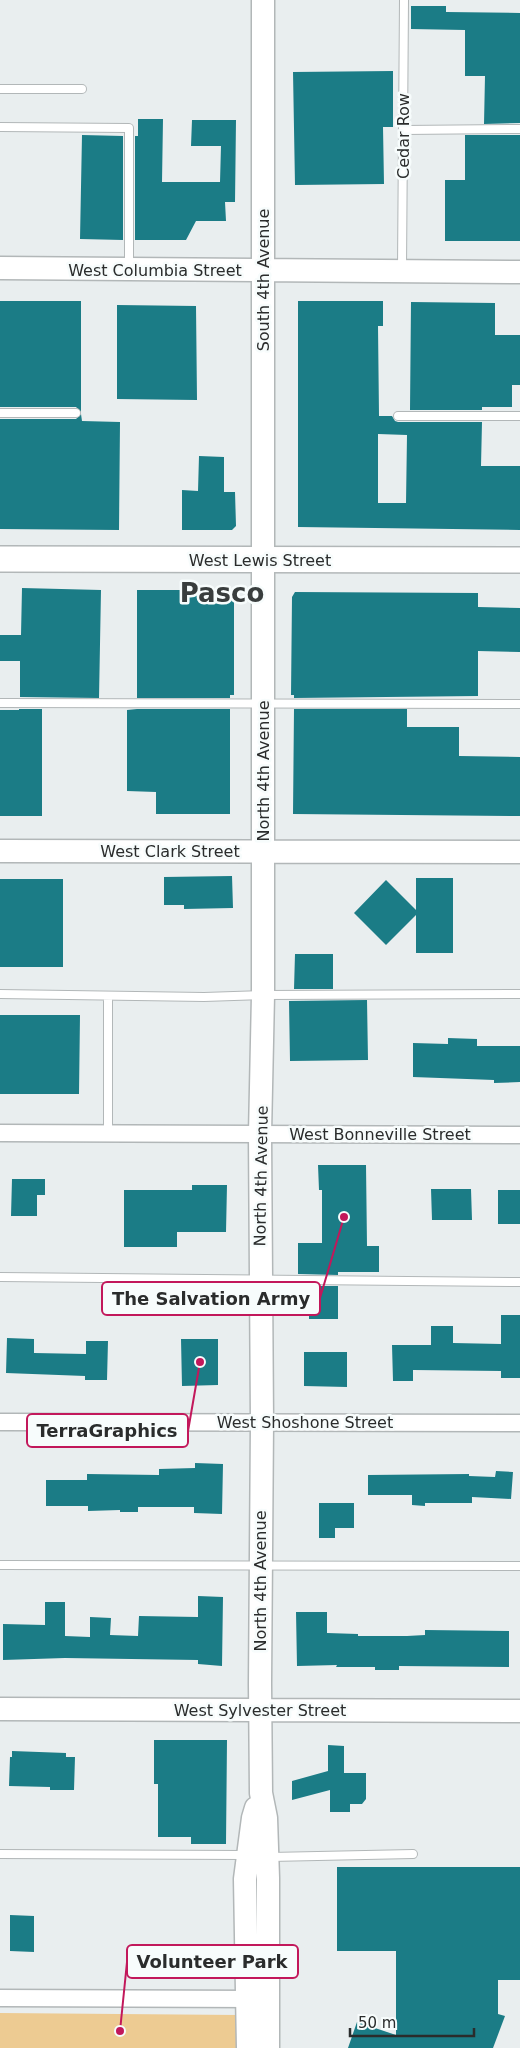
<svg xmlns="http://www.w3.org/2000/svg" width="520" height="2048" font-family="'DejaVu Sans',sans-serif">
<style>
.green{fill:#edcb92}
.building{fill:#1b7c86;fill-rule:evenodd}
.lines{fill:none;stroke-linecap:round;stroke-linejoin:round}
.lane-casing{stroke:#b2b7b8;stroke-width:10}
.street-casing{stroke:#b2b7b8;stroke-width:19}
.secondary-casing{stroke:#b2b7b8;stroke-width:25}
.primary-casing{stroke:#b2b7b8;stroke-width:28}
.lane{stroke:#fff;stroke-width:8}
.street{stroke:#fff;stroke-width:16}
.secondary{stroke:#fff;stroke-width:22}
.primary{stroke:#fff;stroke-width:25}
.labels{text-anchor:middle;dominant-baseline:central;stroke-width:5;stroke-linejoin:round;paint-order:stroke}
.street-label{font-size:16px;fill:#2a2c2c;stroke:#f7fcfc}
.town-label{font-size:26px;font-weight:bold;fill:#393d3d;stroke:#f7fcfc}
.leader{fill:none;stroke:#c2185b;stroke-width:2}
.callout-dot{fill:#c2185b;stroke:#f7fcfc;stroke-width:2}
.callout{fill:#f7fcfc;stroke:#c2185b;stroke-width:2}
.callout-label{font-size:18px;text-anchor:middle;font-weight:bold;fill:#2a2c2c}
</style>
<rect width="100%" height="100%" fill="#e9eeef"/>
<path class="green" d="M0 2013 239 2015V2048H0Z"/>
<path class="building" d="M411 6H446V12L520 13V123L484 124 485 76H465V30L411 29Z
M393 71V127H383L384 184 295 185 293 72Z
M138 119H163L162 182H220L221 146H191L192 120H236L235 202H225L226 221H196L186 240H135V136H138Z
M82 135 123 136V240L80 239Z
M465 135H520V241H445V180H465Z
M0 301H81V412L76 407H0Z
M298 301H383V326H378L379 416H392L395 421 398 422H482L481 466H520V530L298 527ZM378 434 407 435 406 503H378Z
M411 302 495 303V335H520V385H512V407H482V410H410Z
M117 305 196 306 197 400 117 399Z
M81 414 82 421 120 422 119 530 0 529V419H76Z
M199 456 224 457V492H235L236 526 232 530H182V490L198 491Z
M22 588 101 590 99 698 20 697V661H0V635H21Z
M137 590H234V695H230V698H137Z
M295 592 478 593V607L520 608V652L478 651V696L294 698V695H291L292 597Z
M19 709H42V816H0V710H19Z
M137 709H230V814H156V792L127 791V710Z
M294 709H407V727H459V756L520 757V816L293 814Z
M232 876 233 908 184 909V905H164V877Z
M416 878H453V953H416V915L386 945 354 913 386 880 416 910Z
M0 879H63V967H0Z
M295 954H333V989H294Z
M367 1000 368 1060 290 1061 289 1001Z
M0 1015H80L79 1094H0Z
M448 1038 477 1039V1046H520V1082L494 1083V1080L413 1077V1043L448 1044Z
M318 1165H366L367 1246H379V1272H338V1275L298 1274V1243H322V1190H319Z
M12 1179H45V1195H37V1216H11Z
M192 1185H227L226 1232H177V1247H124V1190H192Z
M431 1189H471L472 1220H432Z
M498 1190H520V1224H498Z
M298 1286H338V1319H309V1314L293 1315V1290H299Z
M501 1315H520V1378H501V1371L413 1370V1381H393L392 1345H431V1326H453V1343L501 1344Z
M7 1338 34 1339V1353L86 1354V1341H108L107 1380H85V1376L6 1373Z
M181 1339H218V1385L182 1386Z
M304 1352H347V1387L304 1386Z
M195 1463 223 1464 222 1514 194 1513V1507H138V1512H120V1510L88 1511V1506H46V1480H87V1474L159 1475V1469L195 1468Z
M496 1471 513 1472 511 1499 472 1497V1503H425V1506L412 1505V1495H368V1475L469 1474V1476L495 1477Z
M319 1503H354V1528H335V1538H319Z
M198 1596 223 1597 222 1666 198 1664V1660L65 1658 3 1660V1624L45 1625V1602H65V1636L90 1637V1617L111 1618 110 1635 138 1636 139 1616 198 1617Z
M296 1612H327V1633L358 1634V1636H407L425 1635V1630L509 1631V1667L399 1666V1670H375V1667H336L337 1665 297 1666Z
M154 1740H227L226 1844H191V1837H158V1784H154Z
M328 1745 344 1746V1773H366V1799L362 1804H350V1812H330V1790L292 1800V1781L328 1771Z
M12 1751 66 1753V1757H75L74 1790H50V1787L9 1786 10 1757H12Z
M337 1867H520V1980H498V2014L505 2016 493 2048H348L357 2022 396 2035V1951H337Z
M10 1915 34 1916V1952L10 1951Z"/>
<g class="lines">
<g class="lane-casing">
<path id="lane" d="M0 89H82
M0 127 129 128V267
M403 130 520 129
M402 269 404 0
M0 413H76
M398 416H520
M0 703 520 704
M0 994 204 997 263 995 520 994
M108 996V1134
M0 1277 520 1282
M0 1565 520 1566
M0 1854 245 1855
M270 1857 413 1854"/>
</g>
<g class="street-casing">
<path id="street" d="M0 1133 520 1135
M0 1422 520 1423
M0 1998 258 1999"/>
</g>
<g class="secondary-casing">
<path id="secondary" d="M263 0V995L260 1134 262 1422 260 1684 261 1793 266 1818 268 1878V2048
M0 268 520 272
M0 851 520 852
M0 1709 520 1711
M248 2048 245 1879 253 1818 256 1808"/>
</g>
<g class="primary-casing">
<path id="primary" d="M0 559 520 560"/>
</g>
<use href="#lane" class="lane"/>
<use href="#street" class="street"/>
<use href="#secondary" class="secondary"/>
<use href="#primary" class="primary"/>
</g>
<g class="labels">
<g class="street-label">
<text transform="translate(403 136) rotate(-90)">Cedar Row</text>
<text x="155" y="270">West Columbia Street</text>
<text transform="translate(263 280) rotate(-90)">South 4th Avenue</text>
<text x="260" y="560">West Lewis Street</text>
<text transform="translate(263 771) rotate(-90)">North 4th Avenue</text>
<text x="170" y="851">West Clark Street</text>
<text x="380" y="1134">West Bonneville Street</text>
<text transform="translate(261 1176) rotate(-89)">North 4th Avenue</text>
<text x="305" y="1422">West Shoshone Street</text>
<text transform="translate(260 1581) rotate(-90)">North 4th Avenue</text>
<text x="260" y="1710">West Sylvester Street</text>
</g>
<g class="town-label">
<text x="222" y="593">Pasco</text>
</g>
</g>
<path class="leader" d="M344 1217L320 1298M200 1362L188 1431M120 2031L127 1962"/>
<g class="callout-dot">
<circle cx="344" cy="1217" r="5"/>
<circle cx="200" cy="1362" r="5"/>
<circle cx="120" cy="2031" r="5"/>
</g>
<g class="callout">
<rect x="102" y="1282" width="218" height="33" rx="5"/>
<rect x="27" y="1414" width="161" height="33" rx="5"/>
<rect x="127" y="1945" width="171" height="33" rx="5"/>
</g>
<g class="callout-label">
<text x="211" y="1305">The Salvation Army</text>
<text x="107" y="1437">TerraGraphics</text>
<text x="212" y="1968">Volunteer Park</text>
</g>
<path d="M350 2028v8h124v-8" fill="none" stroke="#2a2c2c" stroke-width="2.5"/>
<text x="358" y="2028" font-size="15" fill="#2a2c2c" stroke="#f7fcfc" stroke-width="4" paint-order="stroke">50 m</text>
</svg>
